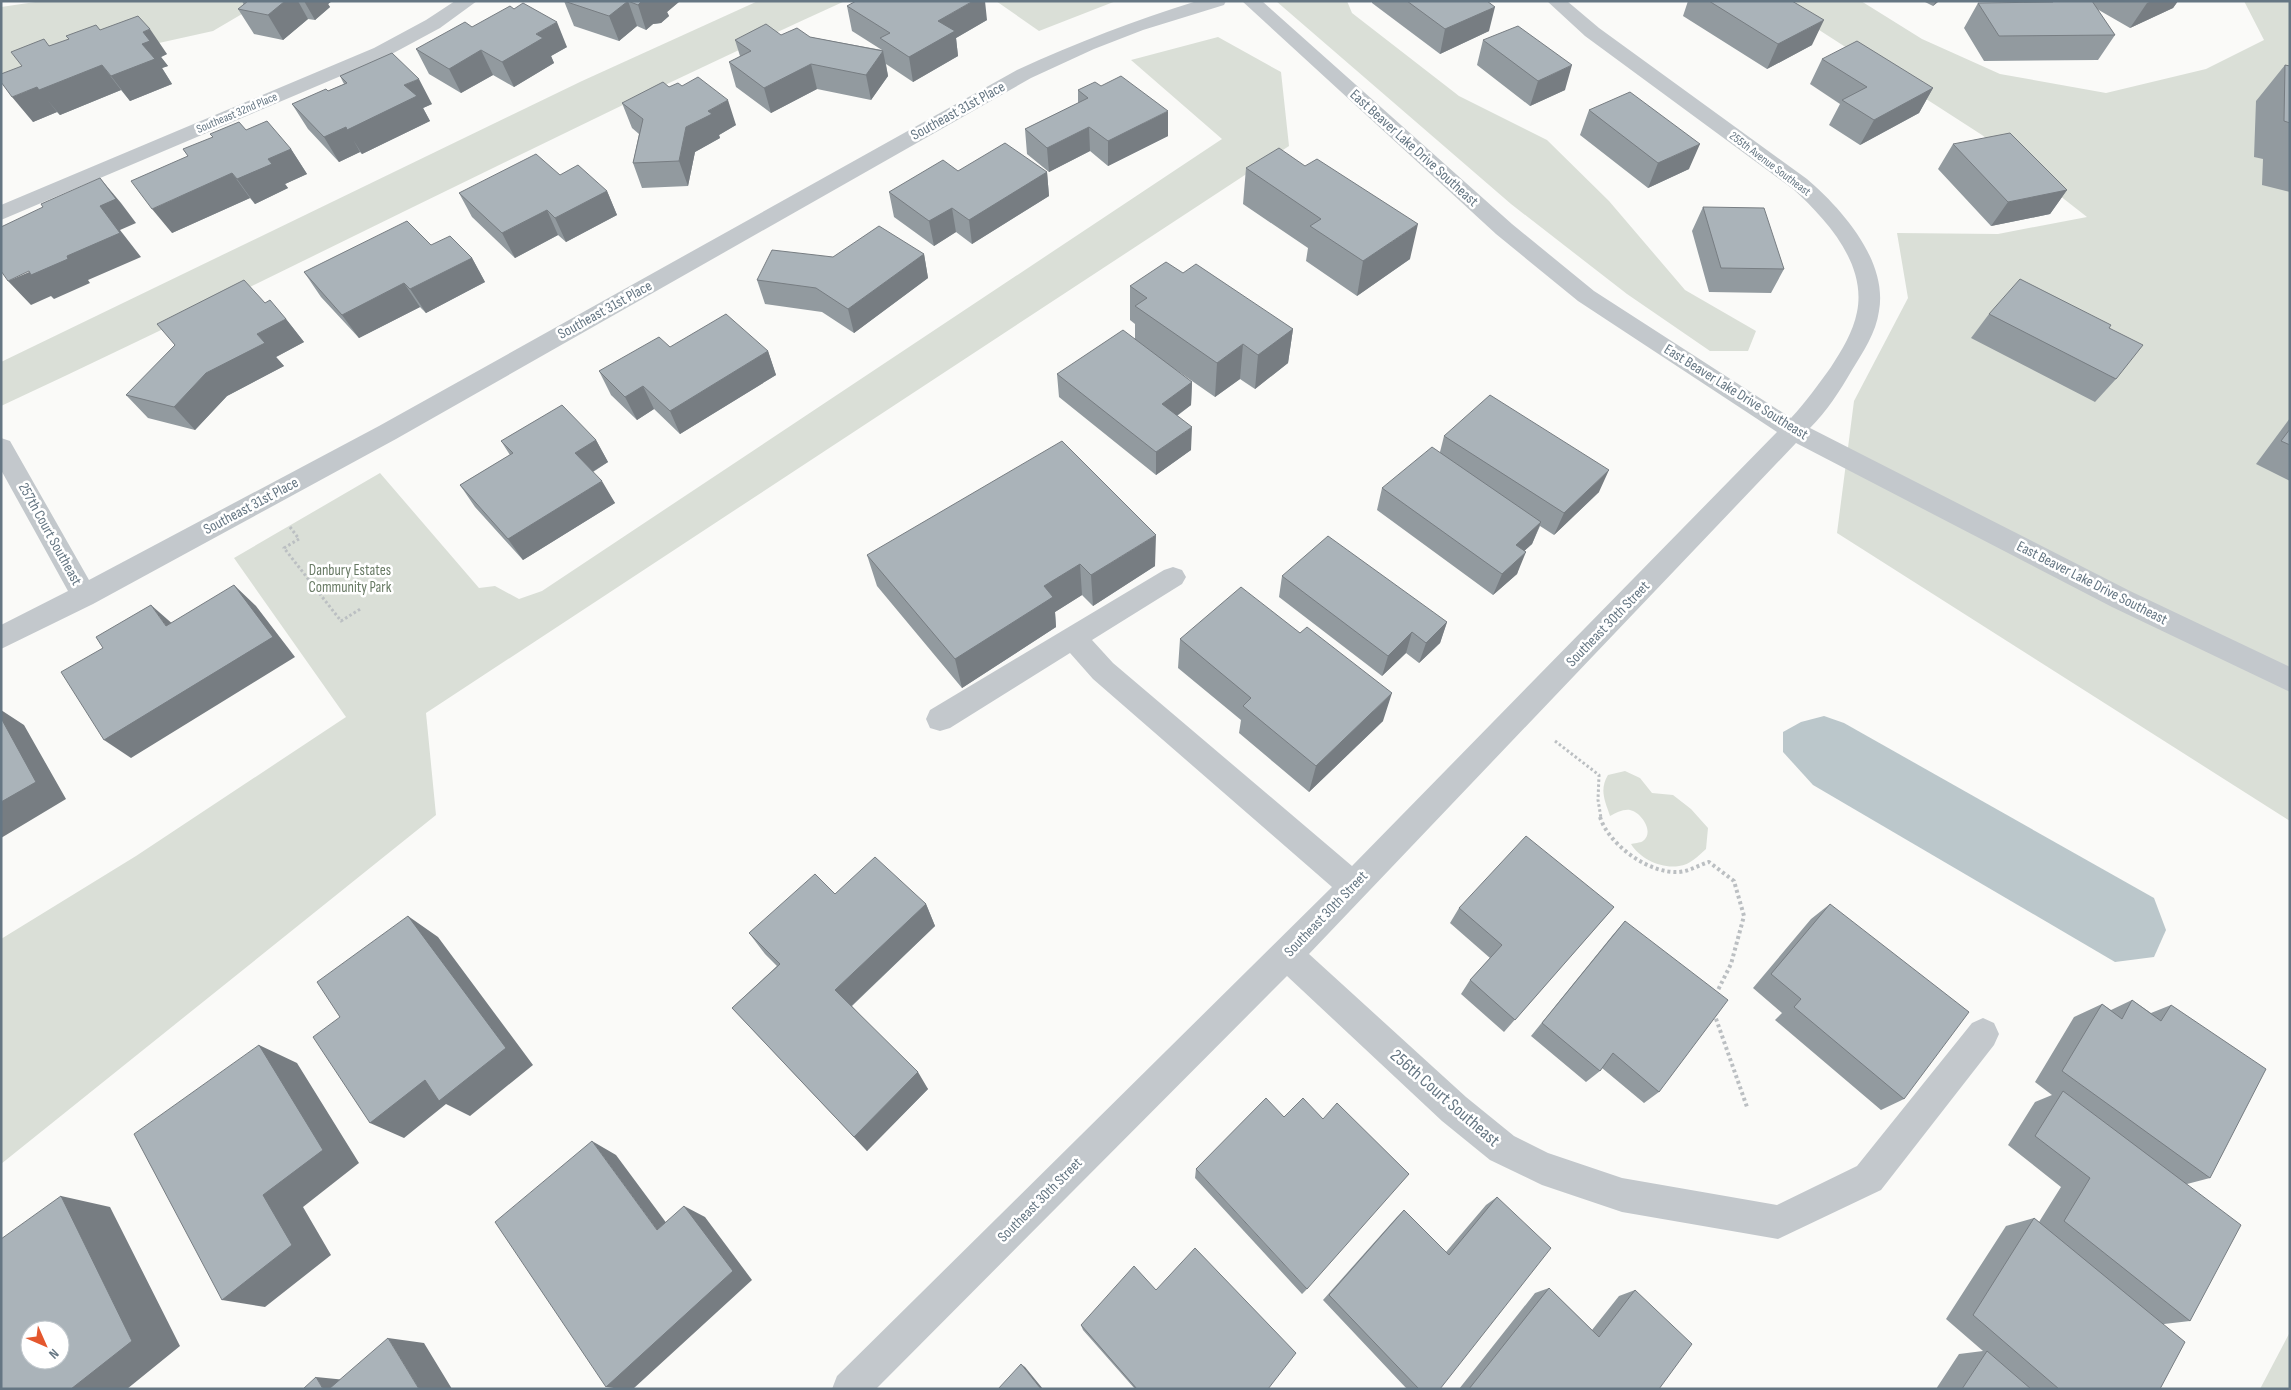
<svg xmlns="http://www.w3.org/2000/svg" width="2291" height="1390" font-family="'Sofia Sans Condensed',sans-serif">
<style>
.green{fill:#dadfd7}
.water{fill:#bbc7cb}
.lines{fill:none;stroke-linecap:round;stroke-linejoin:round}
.path-far1{stroke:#bbbfc2;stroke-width:3;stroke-dasharray:2.5 2.5;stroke-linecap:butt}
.path{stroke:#bbbfc2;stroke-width:4;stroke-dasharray:3 3;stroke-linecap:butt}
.minor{fill:#c3c8cc;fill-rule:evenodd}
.wall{fill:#929a9f}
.shaded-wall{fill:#777d82}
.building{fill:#aab3b9;stroke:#777d82;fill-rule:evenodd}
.labels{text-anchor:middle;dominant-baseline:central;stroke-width:5;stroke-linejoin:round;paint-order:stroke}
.far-street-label{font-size:12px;fill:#657683;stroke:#fff}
.street-label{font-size:15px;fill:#657683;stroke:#fff}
.park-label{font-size:15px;fill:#687a64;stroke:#fff}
.near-street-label{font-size:18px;fill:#657683;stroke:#fff}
</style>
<rect width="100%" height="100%" fill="#fafaf8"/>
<path class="green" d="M42 1H264L213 31 1 78V7Z
M758 1H845C561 130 284 274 1 406V362L582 81Z
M996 1H1116L1039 31Z
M1276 1H1347L1352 13 1459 96 1547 140 1609 201 1685 290 1756 331 1748 351H1710L1627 294 1511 204Z
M1774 1H1861L1922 39 2000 74 2106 93 2206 69 2264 40 2244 1H2290V821L1837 533 1854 401 1908 298 1897 233 1998 234 2087 217 1982 135Z
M1218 37 1281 72 1289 146 426 713 436 815 1 1164V939L136 856 346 717 234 558 380 473 479 588 495 586 519 599 542 591 1222 139 1131 60Z
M1625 771 1640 778 1652 793 1673 795 1691 809 1708 828 1706 849C1698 856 1690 865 1679 866 1662 869 1640 859 1631 844 1634 843 1640 843 1643 841 1655 832 1641 812 1630 810 1623 809 1616 813 1610 816 1605 801 1599 790 1608 775Z
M2290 1332V1389H2260Z"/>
<path class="water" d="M1824 716 1844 723 2154 898 2166 930 2154 957 2115 962 1813 785 1783 752V732L1801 722Z"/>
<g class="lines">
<path class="path-far1" d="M290 527 299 539 284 548 341 621 362 608
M1555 741 1599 775 1598 800 1601 818"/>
<path class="path" d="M1600 817C1609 845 1649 874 1679 872 1690 871 1699 865 1709 862L1734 881 1744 916 1731 964 1716 994
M1714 1013 1747 1107"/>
<path class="minor" d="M455 1H477L440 28 388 56 1 220V205L374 48 426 20Z
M1197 1H1226L1224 5 1143 30 1094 49 1031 78 396 439 93 604 1 649V625L68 591 1 470V438L10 441 89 580 379 426 1017 70C1078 42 1133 21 1197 1Z
M1242 1H1262L1512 224 1594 291 1791 418C1806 402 1818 385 1831 367 1842 350 1853 332 1857 312 1867 263 1825 218 1793 189L1585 36 1547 1H1567L1599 28 1807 179C1842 209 1888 261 1879 311 1876 333 1863 352 1852 370 1840 391 1827 411 1810 428L2130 591 2290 667V692L2112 607 1796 443 1309 954 1466 1097 1514 1136 1548 1153 1622 1178 1777 1205 1857 1166 1972 1023 1983 1018 1994 1023 1999 1034 1994 1045 1881 1190 1778 1239 1622 1212 1542 1185 1490 1160 1442 1121 1287 976 876 1389H832L837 1376 1332 887 1093 679 1070 653 950 728 940 731 930 728 926 719 930 710 1164 570 1173 567 1182 570 1186 577 1182 584 1092 640 1113 663 1352 866 1777 432 1578 301 1496 234Z"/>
</g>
<path class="wall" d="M242 1H332L328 4 330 7 315 20 308 19 283 40 254 34 238 9 244 5Z
M564 1H680L667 12 669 16 661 23 653 24 646 30 637 26 619 41 574 26Z
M1372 1H1487L1489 31 1440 54 1372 3Z
M1688 1H1792L1812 45 1767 69 1683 16Z
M1923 1H1939L1933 6Z
M2024 1H2178L2173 8 2130 28 2097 9 2115 35 2098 60 1984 61 1964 28 1978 3H2024Z
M847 6 987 20 956 38 958 56 913 82 886 64 888 76 871 100 817 89 771 113 736 87 729 62 740 56 735 40 781 35 810 37 882 50 852 31Z
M472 27 567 47 551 56 554 63 514 87 493 75 461 93 429 74 416 49Z
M100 30 167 54 161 57 168 66 162 68 172 84 130 101 121 90 60 115 57 112 33 122 22 66 49 46Z
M1483 40 1565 90 1530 106 1477 65Z
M1822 59 1933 88 1919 113 1860 145 1829 125 1840 104 1810 84Z
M2285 65 2290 66V192L2262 185 2263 159 2254 157 2256 101Z
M340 76 432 104 423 108 430 121 362 154 360 152 339 162 308 129 292 104 328 91 344 84Z
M669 87 736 125 719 135 720 138 695 152 688 186 642 188 633 163 639 134 632 128 622 103Z
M1078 90 1168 136 1108 166 1090 151 1049 172 1027 154 1025 129 1078 103Z
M1589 110 1689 169 1648 188 1580 135Z
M246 130 291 149 307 174 285 184 288 188 255 204 250 198 172 233 188 156 183 149Z
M1953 144 2067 190 2050 214 1991 226 1938 169Z
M1305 166 1410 259 1357 296 1306 261 1308 248 1243 204 1246 168Z
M958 171 1047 172 1049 196 972 244 956 232 934 246 894 217 889 192Z
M560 175 607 191 617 215 566 242 558 235 515 258 472 217 459 193Z
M1703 207 1784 269 1771 293 1709 292 1692 231Z
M431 245 472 258 485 282 426 313 420 307 359 338 321 297 304 272Z
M924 254 928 278 854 333 822 312 765 304 757 280 833 257Z
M1183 273 1293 329 1288 363 1255 389 1240 379 1215 397 1172 367 1192 382 1191 405 1177 416 1191 450 1156 475 1059 397 1057 374 1135 339V324L1130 320V286Z
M265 303 286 319 304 342 276 357 284 366 227 396 195 430 148 418 126 395Z
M1989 314 2109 328 2116 379 2095 402 1971 338Z
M670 347 768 351 776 375 680 434 654 409 637 420 611 395 599 371Z
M2290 418V481L2256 464Z
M1444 436 1599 492 1554 535 1540 526 1532 544 1524 551 1517 574 1493 595 1377 510 1382 488 1440 452Z
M596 440 608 462 593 472 615 503 523 560 475 507 460 485 510 455 501 441Z
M867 555 1155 566 1093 606 1082 595 1055 612 1056 627 962 688 877 586Z
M1282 576 1447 622 1440 643 1419 663 1406 653 1382 676 1279 597Z
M1300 633 1383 721 1309 792 1239 733 1241 720 1178 668 1180 639Z
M835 894 926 904 935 926 852 1006 928 1089 867 1151 732 1008 777 966 765 954 749 933Z
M1830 904 1904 1099 1881 1110 1775 1020 1782 1013 1753 988 1811 919Z
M1614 907 1504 1032 1461 994 1470 980 1490 958 1450 923 1459 908Z
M1625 921 1659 1092 1644 1103 1602 1068 1600 1071 1586 1082 1531 1036 1612 936Z
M2132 1000 2151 1013 2171 1005 2210 1178 2187 1184 2190 1321 2164 1324 2160 1389H1936L1959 1354 1983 1351 1946 1319 2006 1226 2034 1218 2039 1222 2061 1187 2008 1145 2035 1102 2052 1095 2035 1082 2074 1017 2102 1004 2111 1010Z
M1196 1169 1307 1289 1302 1294 1195 1178Z
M1497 1197 1440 1389H1407L1323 1300 1396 1218 1404 1210 1446 1252 1486 1205Z
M1549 1288 1592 1330 1619 1296 1635 1290 1659 1389H1459L1535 1293Z
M1081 1325 1268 1389H1135L1083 1330Z"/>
<path class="shaded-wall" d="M285 1H298L308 19 283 40 268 15Z
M304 1H332L328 4 330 7 315 20Z
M628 1 637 26 619 41 609 16Z
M642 1H680L667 12 669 16 661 23 653 24 646 30 638 5Z
M973 1H985L987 20 956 38 958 56 913 82 909 57 938 21Z
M1936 1H1939L1933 6Z
M2151 1H2178L2173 8 2130 28 2147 3Z
M1495 7 1489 31 1440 54 1445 29Z
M1824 20 1812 45 1767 69 1778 44Z
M557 22 567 47 551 56 554 63 514 87 502 62 536 34Z
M150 29 167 54 161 57 168 66 162 68 172 84 130 101 111 76 142 44 143 32Z
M481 50 493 75 461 93 449 69Z
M883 51 888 76 871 100 866 75Z
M811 64 817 89 771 113 764 88Z
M102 65 121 90 60 115 39 90Z
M1572 65 1565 90 1530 106 1538 81Z
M419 79 432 104 423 108 430 121 362 154 347 130 404 85Z
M37 87 57 112 33 122 12 97Z
M1933 88 1919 113 1860 145 1874 120Z
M728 100 736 125 719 135 720 138 695 152 688 186 679 161 686 127 708 111Z
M1168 111V136L1108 166V141Z
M346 127 360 152 339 162 324 137Z
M1089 127 1090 151 1049 172 1047 148Z
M1700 144 1689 169 1648 188 1658 163Z
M291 149 307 174 285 184 288 188 255 204 237 179 268 159Z
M1047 172 1049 196 972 244 969 220Z
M232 173 250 198 172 233 152 209Z
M100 178 121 203 136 223 120 230 141 257 88 280 90 283 54 299 51 296 31 305 8 281 67 256 100 206Z
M2067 190 2050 214 1991 226 2008 202Z
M607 191 617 215 566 242 555 218Z
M952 208 956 232 934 246 929 221Z
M547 210 558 235 515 258 502 233Z
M1418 224 1410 259 1357 296 1363 261Z
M924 254 928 278 854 333 848 309Z
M472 258 485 282 426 313 410 289Z
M404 283 420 307 359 338 342 315Z
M286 319 304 342 276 357 284 366 227 396 195 430 174 407 206 373 257 334Z
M1293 329 1288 363 1255 389 1258 355Z
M1243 344 1240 379 1215 397 1217 363Z
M768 351 776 375 680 434 670 411Z
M1192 382 1191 405 1161 427 1162 404Z
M643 386 654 409 637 420 625 397Z
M1192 427 1191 450 1156 475V452Z
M596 440 608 462 587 475 575 453Z
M1609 470 1599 492 1554 535 1564 513Z
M602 481 615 503 523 560 508 539Z
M1541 522 1532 544 1507 567 1516 545Z
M1156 535 1155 566 1093 606 1091 575Z
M1526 552 1517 574 1493 595 1502 574Z
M1080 564 1082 595 1055 612 1056 627 962 688 955 659 1044 586Z
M234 585 256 606 295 657 131 758 104 740Z
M151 605 175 626H166Z
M1447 622 1440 643 1419 663 1426 643Z
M1412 632 1406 653 1382 676 1388 656Z
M1392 693 1383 721 1309 792 1316 766Z
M1 710 24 725 66 799 1 838Z
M926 904 935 926 848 1009 835 990Z
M408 916 438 937 533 1065 470 1116 446 1104 404 1138 370 1123Z
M259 1045 297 1063 359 1163 303 1207 331 1255 265 1307 222 1300 263 1195Z
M918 1072 928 1089 867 1151 854 1137Z
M592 1141 616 1155 679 1240 657 1230Z
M61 1196 110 1207 180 1346 127 1389H71Z
M684 1206 705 1217 752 1280 633 1389H621L606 1387Z
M388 1338 424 1343 452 1389H419Z
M1021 1364 1025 1367 1043 1389H1041Z
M316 1377 356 1381 361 1389H323Z"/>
<path class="building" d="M248 1H285L268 15 238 9Z
M564 1H642L638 5 628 1 609 16Z
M856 1H973L938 21 955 31 909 57 880 38 890 33 847 6Z
M1407 1H1487L1495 7 1445 29Z
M1709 1H1792L1824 20 1778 44Z
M2053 1H2092L2115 35 1999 36 1978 3 2053 2Z
M523 3 557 22 536 34 543 38 502 62 481 50 449 69 416 49 465 22 472 27 510 6 514 9Z
M138 16 150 29 143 32 150 41 142 44 155 59 111 76 102 65 39 90 37 87 12 97 1 82V74L22 66 11 52 44 39 49 46 69 39 66 36 96 25 100 30Z
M766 24 781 35 797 28 810 37 883 51 866 75 811 64 764 88 729 62 751 51 735 40Z
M1518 26 1572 65 1538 81 1483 40Z
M1857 41 1933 88 1874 120 1842 100 1867 87 1822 59Z
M392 53 419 79 404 85 417 96 347 130 346 127 324 137 292 104 326 89 328 91 347 83 340 76Z
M2285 65 2290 66V123L2284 121Z
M1121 76 1168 111 1108 141 1089 127 1047 148 1025 129 1088 98 1078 90 1095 82 1101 86Z
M698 77 728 100 708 111 712 114 686 127 679 161 633 163 643 119 622 103 663 82 669 87 678 83 682 86Z
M1630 92 1700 144 1658 163 1589 110Z
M267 121 291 149 268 159 272 164 237 179 232 173 152 209 131 181 188 156 183 149 213 137 210 134 239 122 246 130Z
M2010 133 2067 190 2008 202 1953 144Z
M1005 143 1047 172 969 220 952 208 929 221 889 192 943 160 958 171Z
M1279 148 1305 166 1317 159 1418 224 1363 261 1310 226 1321 219 1246 168Z
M536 154 560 175 578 165 607 191 555 218 547 210 502 233 459 193Z
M100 178 116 199 100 206 120 233 67 256 68 259 31 275 29 271 8 281 1 271V227L43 207 41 204Z
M1703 207 1764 208 1784 269 1721 268Z
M407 221 431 245 450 236 472 258 410 289 404 283 342 315 304 272Z
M879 226 924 254 848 309 816 288 757 280 772 250 833 257Z
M1166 262 1183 273 1196 264 1293 329 1258 355 1243 344 1217 363 1135 306 1147 298 1130 286Z
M2020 279 2111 325 2109 328 2143 345 2116 379 1989 314Z
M244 280 265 303 270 300 286 319 257 334 265 343 206 373 174 407 126 395 175 345 157 324Z
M726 314 768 351 670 411 643 386 625 397 599 371 659 337 670 347Z
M1123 330 1192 382 1162 404 1192 427 1156 452 1057 374Z
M1490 395 1609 470 1564 513 1444 436Z
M562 405 596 440 575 453 602 481 508 539 460 485 513 453 501 441Z
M2290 429V445L2281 441Z
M1062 441 1156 535 1091 575 1080 564 1044 586 1053 597 955 659 867 555Z
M1432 447 1541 522 1516 545 1526 552 1502 574 1382 488Z
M1328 536 1447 622 1426 643 1412 632 1388 656 1282 576Z
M234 585 273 637 104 740 61 672 103 648 96 637 151 605 166 626Z
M1241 587 1300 633 1307 627 1392 693 1316 766 1243 706 1251 698 1180 639Z
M1 718 36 782 1 802Z
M1526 836 1614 907 1515 1020 1470 980 1502 945 1459 908Z
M875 857 926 904 835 990 918 1072 854 1137 732 1008 780 964 749 933 815 874 835 894Z
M1830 904 1969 1012 1904 1099 1794 1007 1801 999 1771 974Z
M408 916 506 1048 439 1101 425 1080 370 1123 313 1037 340 1017 317 982Z
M1625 921 1728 1000 1659 1092 1613 1053 1600 1071 1542 1023Z
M2132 1000 2161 1021 2171 1005 2266 1069 2210 1178 2062 1071 2102 1004 2122 1019Z
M259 1045 323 1150 263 1195 292 1245 222 1300 134 1134Z
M2063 1091 2241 1225 2190 1321 2064 1221 2090 1178 2035 1136Z
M1266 1098 1284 1117 1303 1098 1323 1119 1337 1103 1409 1174 1307 1289 1196 1169Z
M592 1141 657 1230 684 1206 733 1271 606 1387 495 1222Z
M61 1196 132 1341 71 1389H1V1239ZM30 1330H60V1360H30Z
M1497 1197 1551 1248 1440 1389H1419L1329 1295 1404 1210 1449 1255Z
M2034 1218 2185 1342 2160 1389H2059L1973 1315Z
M1195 1248 1296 1353 1268 1389H1137L1081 1325 1134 1266 1156 1290Z
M1549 1288 1599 1337 1635 1290 1692 1344 1659 1389H1469Z
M388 1338 419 1389H329Z
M1987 1351 2031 1389H1962Z
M1021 1364 1041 1389H998Z
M316 1377 323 1389H303Z"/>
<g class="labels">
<g class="far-street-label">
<text transform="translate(237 113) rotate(-23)">Southeast 32nd Place</text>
<text transform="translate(1770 164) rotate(37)">255th Avenue Southeast</text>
</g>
<g class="street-label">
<text transform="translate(958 111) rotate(-29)">Southeast 31st Place</text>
<text transform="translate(1414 148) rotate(42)">East Beaver Lake Drive Southeast</text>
<text transform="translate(605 310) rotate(-29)">Southeast 31st Place</text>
<text transform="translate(1736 392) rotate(32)">East Beaver Lake Drive Southeast</text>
<text transform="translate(251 506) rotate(-28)">Southeast 31st Place</text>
<text transform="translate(50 534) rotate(61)">257th Court Southeast</text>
<text transform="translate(2092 583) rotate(27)">East Beaver Lake Drive Southeast</text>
<text transform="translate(1608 624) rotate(-46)">Southeast 30th Street</text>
<text transform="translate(1326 914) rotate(-46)">Southeast 30th Street</text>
<text transform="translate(1040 1200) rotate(-45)">Southeast 30th Street</text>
</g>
<g class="park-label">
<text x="350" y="570">Danbury Estates<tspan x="350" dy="17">Community Park</tspan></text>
</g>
<g class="near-street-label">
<text transform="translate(1445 1098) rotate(41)">256th Court Southeast</text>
</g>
</g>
<rect width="2291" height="1390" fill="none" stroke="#657683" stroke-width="5"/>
<g transform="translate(45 1345) rotate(135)"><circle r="24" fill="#ffffff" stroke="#c1c8cd"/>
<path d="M0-4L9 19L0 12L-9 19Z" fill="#e4572e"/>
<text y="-8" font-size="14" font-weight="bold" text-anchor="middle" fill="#657683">N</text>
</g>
</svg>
